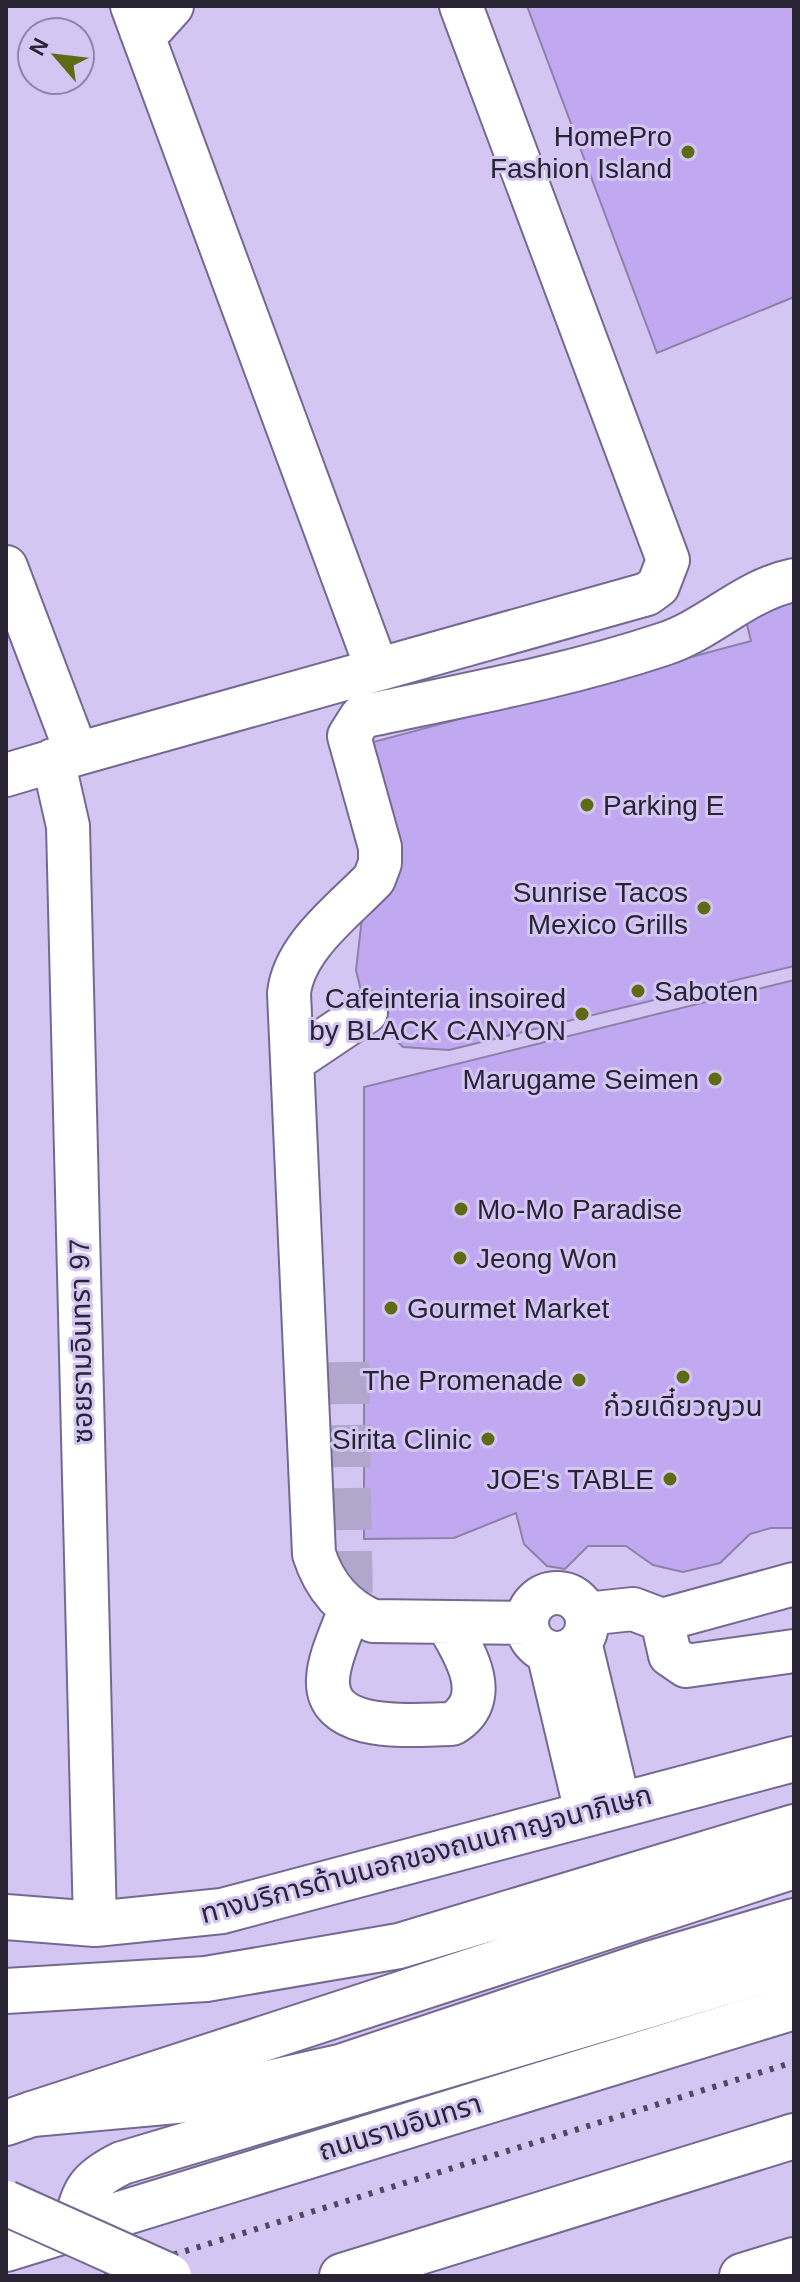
<svg xmlns="http://www.w3.org/2000/svg" width="800" height="2282" font-family="Helvetica,'Noto Sans Thai',sans-serif">
<style>
.building{fill:#c0a9f1;stroke:#8d81aa;stroke-width:2}
.lines{fill:none;stroke-linecap:round;stroke-linejoin:round}
.minor-tunnel{stroke:#b1a6cc;stroke-width:42;stroke-dasharray:42 21;stroke-linecap:butt}
.minor-casing{stroke:#756991;stroke-width:46}
.major-casing{stroke:#756991;stroke-width:48}
.highway-casing{stroke:#756991;stroke-width:48}
.minor{stroke:#fff;stroke-width:42}
.major{stroke:#fff;stroke-width:44}
.highway{stroke:#fff;stroke-width:44}
.rail{stroke:#4f485e;stroke-width:6;stroke-dasharray:4 8;stroke-linecap:butt}
.highway-bridge-casing{stroke:#756991;stroke-width:48;stroke-linecap:butt}
.highway-bridge{stroke:#fff;stroke-width:44}
.poi-dot{fill:#5e6b14;stroke:#d3c6f2;stroke-width:3}
.labels{text-anchor:middle;dominant-baseline:central;stroke-width:6;stroke-linejoin:round;paint-order:stroke}
.poi-label{font-size:28px;fill:#292434;stroke:#d3c6f2;text-anchor:end}
.street-label{font-size:28px;fill:#292434;stroke:#d3c6f2}
</style>
<rect width="100%" height="100%" fill="#d3c6f2"/>
<path class="building" d="M527 6H794V297L657 353Z
M794 597V966L449 1050 403 1047 366 1012 356 970 362 918 366 744 751 641 743 608Z
M794 980V1528H771L750 1534 720 1563 683 1572 653 1565 626 1546H588L565 1569 547 1566 524 1544 516 1513 454 1538 364 1539V1087Z"/>
<g class="lines">
<path class="minor-tunnel" d="M348 1362 352 1611"/>
<g class="minor-casing">
<path id="minor" d="M132 6 377 669
M141 31 154 26 172 6
M6 567 77 754 6 775
M77 754 647 594 658 586 668 560 461 6
M53 760 68 826 95 1924
M293 1061 366 1012
M527 1623a30 30 0 1 1 60 0a30 30 0 1 1-60 0Z
M350 1608C343 1630 329 1656 328 1679 325 1736 417 1724 452 1724 494 1699 465 1653 447 1623
M586 1614 633 1609 662 1620 794 1584
M662 1620 670 1655 686 1666 794 1651
M527 1623 373 1621C342 1608 324 1585 314 1554L289 993C294 947 343 911 374 879L380 863V847L349 736 361 717C463 695 565 677 664 644 710 629 745 590 794 580
M580 1642 619 1804
M548 1652 586 1812
M75 2227C81 2191 89 2179 122 2163L794 1963"/>
</g>
<g class="major-casing">
<path id="major" d="M6 1917 95 1924 222 1911 794 1759
M6 2123 32 2114 198 2099 340 2067 649 1964 794 1921"/>
</g>
<g class="highway-casing">
<path id="highway" d="M6 1991 206 1979 399 1946 794 1827
M32 2114 794 1866
M6 2249 794 2007
M342 2276 794 2136
M742 2276 794 2260"/>
</g>
<use href="#minor" class="minor"/>
<use href="#major" class="major"/>
<use href="#highway" class="highway"/>
<path class="rail" d="M105 2276 794 2062"/>
<g class="highway-bridge-casing">
<path id="highway-bridge" d="M6 2203 169 2276"/>
</g>
<use href="#highway-bridge" class="highway-bridge"/>
</g>
<g class="poi-dot">
<circle cx="688" cy="152" r="8"/>
<circle cx="587" cy="805" r="8"/>
<circle cx="704" cy="908" r="8"/>
<circle cx="638" cy="991" r="8"/>
<circle cx="582" cy="1014" r="8"/>
<circle cx="715" cy="1079" r="8"/>
<circle cx="461" cy="1209" r="8"/>
<circle cx="460" cy="1258" r="8"/>
<circle cx="391" cy="1308" r="8"/>
<circle cx="683" cy="1377" r="8"/>
<circle cx="579" cy="1380" r="8"/>
<circle cx="488" cy="1439" r="8"/>
<circle cx="670" cy="1479" r="8"/>
</g>
<g class="labels">
<g class="poi-label">
<text x="672" y="136">HomePro<tspan x="672" dy="32">Fashion Island</tspan></text>
<text x="603" y="805" text-anchor="start">Parking E</text>
<text x="688" y="892">Sunrise Tacos<tspan x="688" dy="32">Mexico Grills</tspan></text>
<text x="654" y="991" text-anchor="start">Saboten</text>
<text x="566" y="998">Cafeinteria insoired<tspan x="566" dy="32">by BLACK CANYON</tspan></text>
<text x="699" y="1079">Marugame Seimen</text>
<text x="477" y="1209" text-anchor="start">Mo-Mo Paradise</text>
<text x="476" y="1258" text-anchor="start">Jeong Won</text>
<text x="407" y="1308" text-anchor="start">Gourmet Market</text>
<text x="563" y="1380">The Promenade</text>
<text x="683" y="1406" text-anchor="middle">ก๋วยเดี๋ยวญวน</text>
<text x="472" y="1439">Sirita Clinic</text>
<text x="654" y="1479">JOE's TABLE</text>
</g>
<g class="street-label">
<text transform="translate(81 1341) rotate(-91)">ซอยรามอินทรา 97</text>
<text transform="translate(426 1854) rotate(-15)">ทางบริการด้านนอกของถนนกาญจนาภิเษก</text>
<text transform="translate(400 2127) rotate(-17)">ถนนรามอินทรา</text>
</g>
</g>
<rect width="800" height="2282" fill="none" stroke="#292434" stroke-width="16"/>
<g transform="translate(56 56) rotate(298)"><circle r="38" fill="#d3c6f2" stroke="#8f85a6" stroke-width="2"/>
<path d="M0-6L14 30L0 20L-14 30Z" fill="#5e6b14"/>
<text y="-12" font-size="22" font-weight="bold" text-anchor="middle" fill="#292434">N</text>
</g>
</svg>
